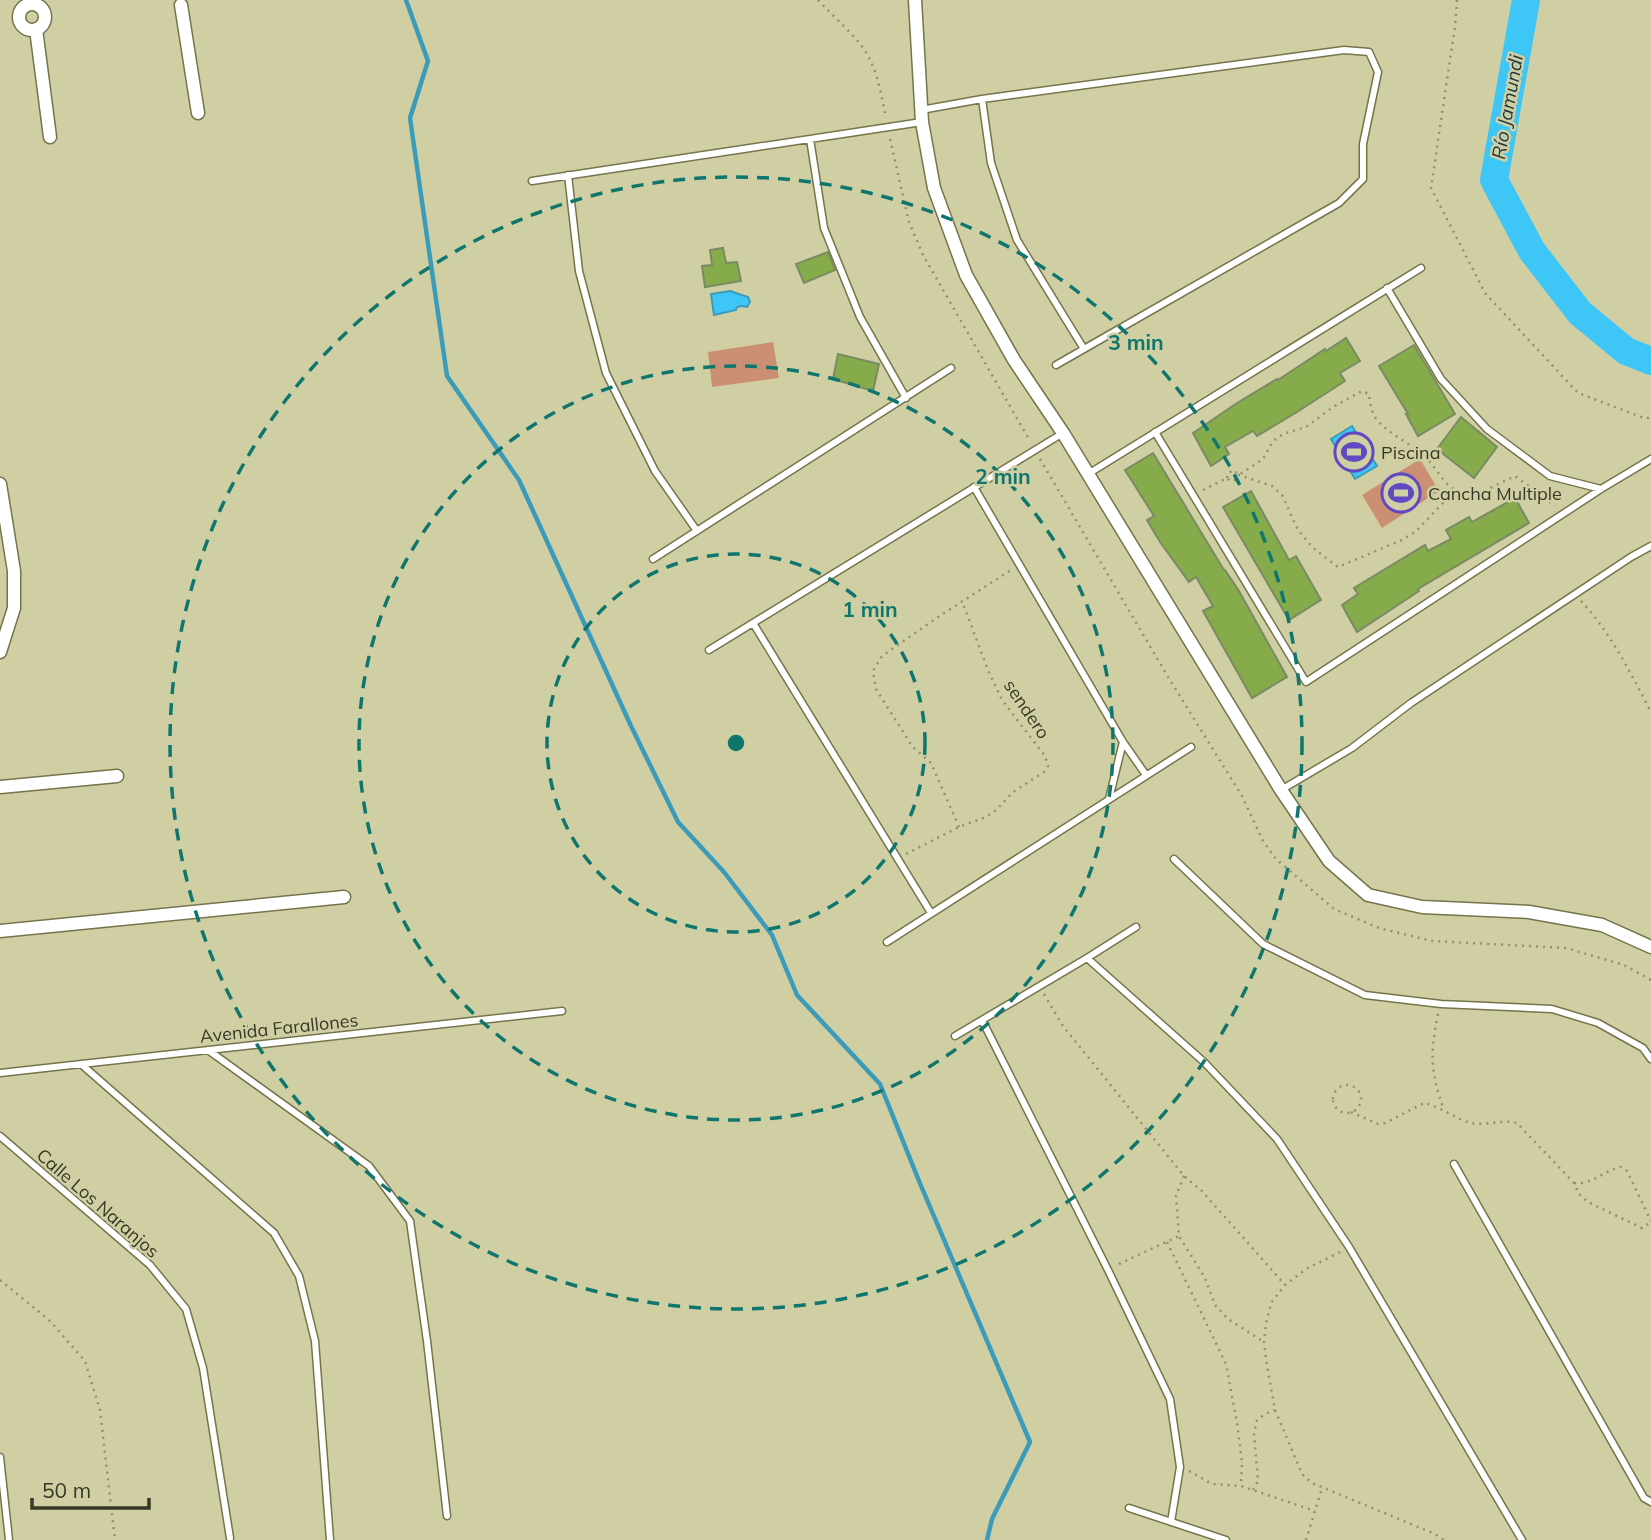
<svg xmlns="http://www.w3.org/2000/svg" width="1651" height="1540" font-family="Mulish,sans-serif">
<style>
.green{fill:#cb9074}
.water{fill:#3ec6f7;stroke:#3c9bb8;stroke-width:2}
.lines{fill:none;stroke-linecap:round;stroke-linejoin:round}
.stream{stroke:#3c9bb8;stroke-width:4.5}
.river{stroke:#3ec6f7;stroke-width:28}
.building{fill:#86ab4a;stroke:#7a8a64;stroke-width:2}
.service-casing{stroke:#75744b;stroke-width:9}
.minor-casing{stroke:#75744b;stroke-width:15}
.path{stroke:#91906f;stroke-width:2.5;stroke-dasharray:2 5;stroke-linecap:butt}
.service{stroke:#fff;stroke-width:6}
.minor{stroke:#fff;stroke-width:12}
.ring{fill:none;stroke:#0f766e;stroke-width:3.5;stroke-dasharray:12 9}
.labels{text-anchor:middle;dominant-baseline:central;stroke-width:5;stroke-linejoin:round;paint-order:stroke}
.poi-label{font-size:18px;fill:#383826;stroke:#d0cfa3;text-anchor:start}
.street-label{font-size:18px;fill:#383826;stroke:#d0cfa3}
.water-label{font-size:19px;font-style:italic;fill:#1f353f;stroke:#d0cfa3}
.centre{fill:#0f766e;stroke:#d0cfa3;stroke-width:3.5}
.ring-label{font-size:21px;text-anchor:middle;font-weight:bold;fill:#0f766e;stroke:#d0cfa3;stroke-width:5;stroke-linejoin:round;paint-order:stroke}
</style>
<rect width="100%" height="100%" fill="#d0cfa3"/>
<path class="green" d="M773 342 779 378 712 387 708 352Z
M1420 459 1439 491 1382 528 1362 495Z"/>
<path class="water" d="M730 291 748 297 750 302 747 307 741 306 737 307 736 310 714 315 711 294Z
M1352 426 1377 466 1355 479 1331 439Z"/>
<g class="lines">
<path class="stream" d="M406 0 428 61 410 118 447 376 519 480 631 726 678 822 724 872 772 935 797 995 880 1084 919 1181 1030 1442 992 1519 987 1540"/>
<path class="river" d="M1526 0 1494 180 1532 251 1580 313 1626 351 1651 361"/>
</g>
<path class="building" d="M723 248 726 263 737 262 741 281 705 287 702 266 712 265 710 250Z
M828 252 835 270 804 283 796 264Z
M1346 338 1360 361 1340 373 1345 381 1297 412 1257 436 1253 431 1225 447 1229 454 1211 466 1193 433 1237 403 1277 379 1278 380 1325 349 1326 351Z
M1414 345 1455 414 1418 436 1406 414H1408L1379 366Z
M838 354 879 364 873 391 833 379Z
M1461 417 1497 447 1474 478 1437 449Z
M1153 453 1224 570H1225L1239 591 1287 677 1252 698 1203 611 1213 606 1196 577 1189 582 1160 542 1147 520 1154 516 1125 470Z
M1251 491 1289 560 1296 556 1321 600 1289 620 1223 507Z
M1515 498 1529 523 1418 589 1419 591 1357 632 1342 605 1358 594 1354 588 1425 545 1428 551 1451 539 1446 530 1469 517 1472 522Z"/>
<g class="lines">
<g class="service-casing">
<path id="service" d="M982 99 991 163 1017 240 1084 349
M921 110 982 99 1344 50 1369 52 1378 72 1363 144V179L1339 203 1056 365
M810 139 824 228 860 317 906 398
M568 175 579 271 606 373 655 471 697 531
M532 181 922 122
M1387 288 1441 379 1487 429 1550 476 1601 489
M1155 432 1306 682 1601 489 1651 459
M1088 474 1421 268
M974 487 1123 742 1146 775
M653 559 951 368
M753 623 931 913
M709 650 1063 433
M1281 790 1352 748 1411 703 1631 557 1651 546
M1109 799 1123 742
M1174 859 1263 944 1365 995 1441 1004 1552 1009 1598 1023 1643 1048 1651 1059
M887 942 1191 747
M1087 958 1204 1062 1277 1139 1349 1247 1522 1540
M982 1020 1108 1270 1170 1399 1180 1467 1171 1522
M955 1036 1087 958 1136 927
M208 1050 369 1166 410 1221 427 1341 447 1516
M81 1064 274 1233 299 1276 315 1341 330 1540
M0 1073 562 1011
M0 1136 150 1265 186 1309 203 1368 230 1538
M1454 1164 1644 1498 1651 1502
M0 1457 9 1540
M1129 1508 1226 1540"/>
</g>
<g class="minor-casing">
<path id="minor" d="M915 0 922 122 934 188 966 275 1014 360 1063 433 1281 790 1329 861 1368 895 1422 907 1529 912 1602 925 1651 947
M19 17a13 13 0 1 1 26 0a13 13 0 1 1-26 0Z
M181 5 198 113
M36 29 50 137
M0 484 14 571V608L0 652
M0 787 117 776
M0 931 344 897"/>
</g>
<path class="path" d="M818 0C832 15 848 29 861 45 877 65 881 94 886 118
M1457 0 1455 26 1431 188 1485 293 1578 393 1644 418H1651
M890 139 909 222 923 255 1030 441
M1040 459 1168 677 1242 796 1263 841 1276 859 1334 909 1379 928 1432 941 1566 948 1624 965 1651 980
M1227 478 1228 473 1234 470 1239 475 1263 459 1273 441 1283 434 1306 427 1333 407 1362 391 1369 394C1370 403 1371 412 1377 420 1392 437 1414 444 1429 461 1440 473 1447 491 1465 493L1471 487 1478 494
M1203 490 1227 478 1230 481 1236 480 1239 475 1272 486 1282 495 1298 530 1313 548 1338 567 1402 540 1415 532 1446 500 1457 496H1465L1472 500 1478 494 1515 476 1555 506
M1581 601C1611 633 1631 674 1651 712
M959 827 931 763 912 746 876 689 873 671 882 656 938 617 1011 570
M906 854 959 827 986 817 996 810 1013 792 1044 772 1048 766 1045 756 1002 700 988 670 962 601
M1044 994 1063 1026 1184 1176 1202 1191 1285 1285
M1438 1014C1430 1054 1430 1071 1444 1110
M1333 1099a14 14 0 1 1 28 0a14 14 0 1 1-28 0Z
M1351 1112 1378 1124 1385 1123 1424 1103C1441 1107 1456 1119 1471 1123 1486 1126 1502 1119 1517 1123L1574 1183 1579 1194 1588 1202 1642 1228 1651 1222
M1184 1176 1176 1196 1179 1236 1205 1278 1215 1305 1228 1319 1264 1342
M1574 1183C1593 1185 1604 1170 1621 1167L1627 1171 1651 1221
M1167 1242 1226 1364 1237 1423 1242 1462 1241 1486
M1340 1252 1306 1269 1285 1285 1271 1303 1266 1324 1264 1342 1266 1360 1275 1410 1302 1474 1312 1483 1435 1534 1444 1540
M1119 1264 1179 1236
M0 1280 50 1321 85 1361 100 1410 115 1540
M1189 1471 1212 1484 1241 1486 1315 1511
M1253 1490 1258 1481 1254 1433 1257 1420 1265 1414 1275 1410
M1306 1540 1322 1488"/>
<use href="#service" class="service"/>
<use href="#minor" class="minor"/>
</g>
<g class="ring">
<circle cx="736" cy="743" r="189"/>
<circle cx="736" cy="743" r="377"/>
<circle cx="736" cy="743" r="566"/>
</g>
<defs>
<g id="stadium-ring" transform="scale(2.0125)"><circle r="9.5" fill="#d0cfa3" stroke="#6149c2" stroke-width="1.5"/><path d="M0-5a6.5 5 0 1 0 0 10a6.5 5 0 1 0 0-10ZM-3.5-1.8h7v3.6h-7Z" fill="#6149c2"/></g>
</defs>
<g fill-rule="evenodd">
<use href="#stadium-ring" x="1354" y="452"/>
<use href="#stadium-ring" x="1401" y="493"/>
</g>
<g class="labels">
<g class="poi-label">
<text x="1381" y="452">Piscina</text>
<text x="1428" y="493">Cancha Multiple</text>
</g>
<g class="street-label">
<text transform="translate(1027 709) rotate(56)">sendero</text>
<text transform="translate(279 1028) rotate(-6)">Avenida Farallones</text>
<text transform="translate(98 1203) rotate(41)">Calle Los Naranjos</text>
</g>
<g class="water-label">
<text transform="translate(1507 107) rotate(-80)">Río Jamundi</text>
</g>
</g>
<circle cx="736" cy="743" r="10" class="centre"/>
<g class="ring-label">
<text x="1136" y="350">3 min</text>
<text x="1003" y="484">2 min</text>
<text x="870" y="617">1 min</text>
</g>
<path d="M32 1498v10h117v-10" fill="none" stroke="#383826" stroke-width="3.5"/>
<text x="42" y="1498" font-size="21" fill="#383826" stroke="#d0cfa3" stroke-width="5" paint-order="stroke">50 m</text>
</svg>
